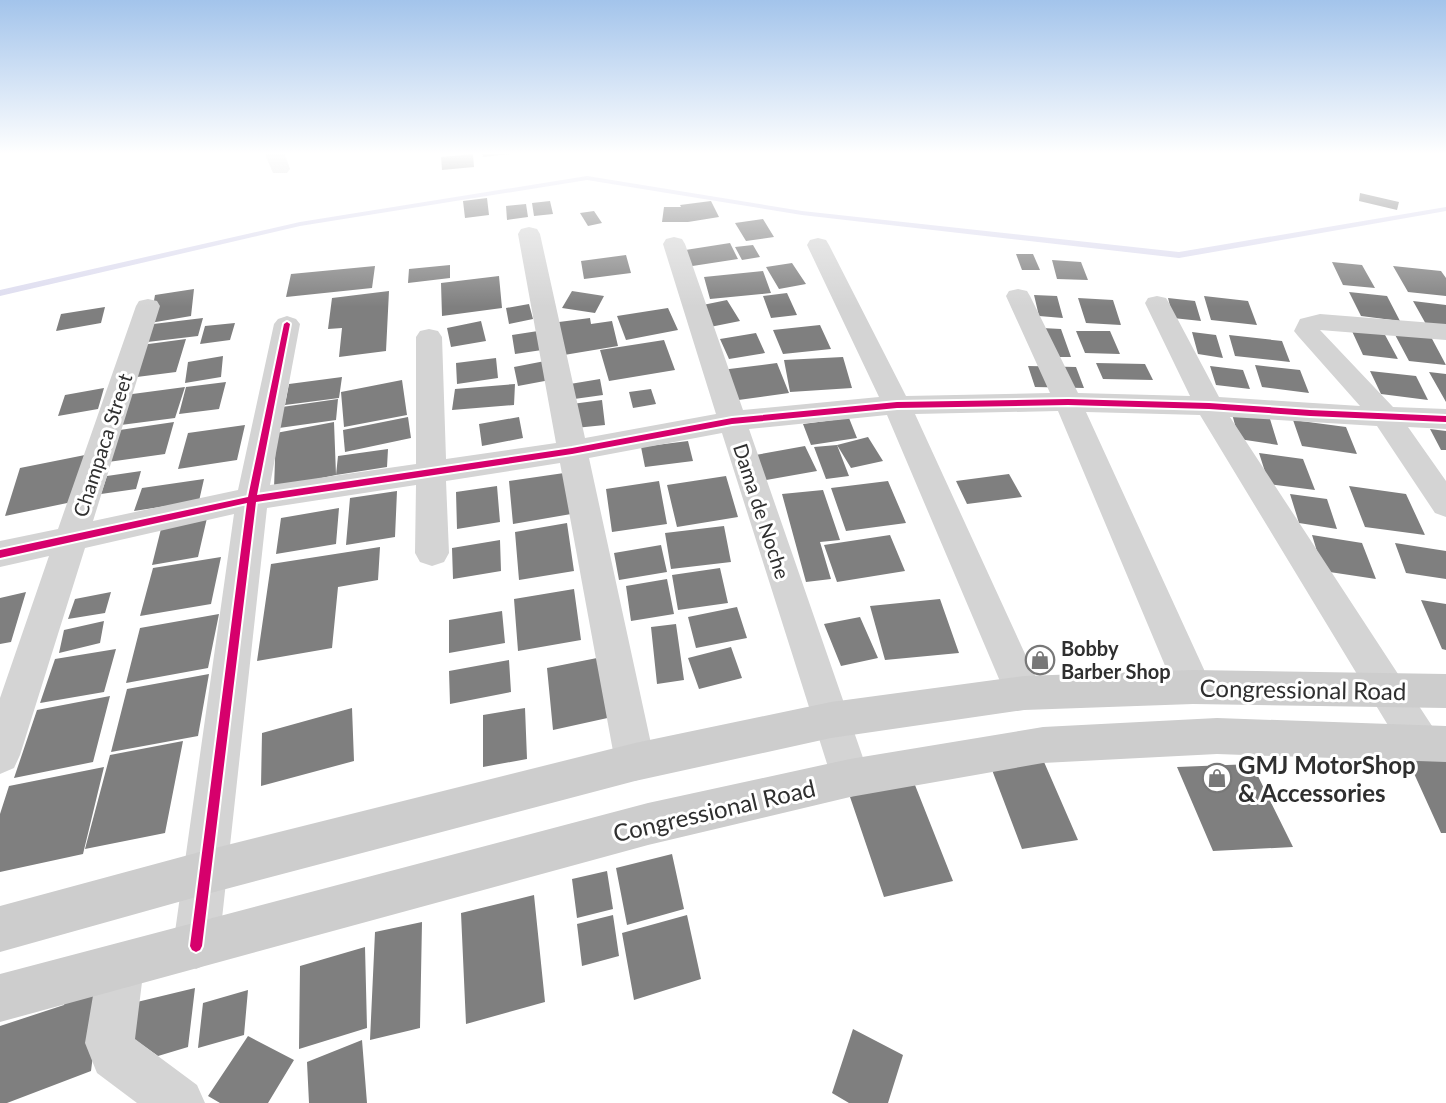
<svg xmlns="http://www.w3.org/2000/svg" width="1446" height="1103" font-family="Lato,sans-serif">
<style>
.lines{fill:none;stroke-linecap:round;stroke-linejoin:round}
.stream{fill:#dddcef;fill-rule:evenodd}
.building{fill:#7f7f7f}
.minor{fill:#d4d4d4;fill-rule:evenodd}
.secondary{fill:#cdcdcd;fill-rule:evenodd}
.cycleway-casing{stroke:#fff;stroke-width:4}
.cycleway{fill:#d6006c;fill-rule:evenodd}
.labels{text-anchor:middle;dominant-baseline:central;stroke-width:6;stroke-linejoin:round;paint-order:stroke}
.street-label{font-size:20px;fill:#2f2f2f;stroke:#fff}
.poi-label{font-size:20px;font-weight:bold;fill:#2f2f2f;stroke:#fff;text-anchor:start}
.near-street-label{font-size:24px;fill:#2f2f2f;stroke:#fff}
.near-poi-label{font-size:24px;font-weight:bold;fill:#2f2f2f;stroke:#fff;text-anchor:start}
</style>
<rect width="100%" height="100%" fill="#fff"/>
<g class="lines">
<path class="stream" d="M587 176 802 211 1179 252 1446 207V211L1179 258 802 215 587 180 300 226 0 296V290L300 222Z"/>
</g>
<path class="building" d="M482 152H510V154L483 157Z
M473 154 474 167 442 170 441 157Z
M1360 193 1399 202 1397 210 1359 201Z
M487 198 489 215 465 218 463 201Z
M550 201 553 214 534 216 532 203Z
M711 201 719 217 688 222H662L664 207H681L680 205Z
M526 204 528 217 507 220 506 206Z
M594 211 602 223 588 226 580 213Z
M763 219 774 237 746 241 735 223Z
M730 243 738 259 686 267 679 251Z
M753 245 760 257 742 260 735 247Z
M1016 254H1033L1040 270H1022Z
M626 255 631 273 584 279 581 261Z
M1052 260 1081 262 1088 280 1057 279Z
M1332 262 1362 265 1375 288 1343 285Z
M792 263 806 284 779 289 766 267Z
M450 265V278L408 283 409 269Z
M375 266 372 288 286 297 291 274Z
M1393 266 1441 271 1446 278V296L1408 292Z
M763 271 771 293 710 299 704 277Z
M499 276 502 308 442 316 441 283Z
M194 289 191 316 150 323 155 295Z
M389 291 386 351 339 357 342 328 328 329 332 298Z
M572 291 604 296 595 313 562 308Z
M1349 292 1387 296 1400 321 1361 316Z
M787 293 797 315 771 318 763 296Z
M1034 295 1057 296 1063 318 1039 316Z
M1204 296 1248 301 1257 325 1211 320Z
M1078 298 1113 300 1121 325 1086 323Z
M1168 298 1195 301 1201 321 1173 318Z
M727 300 740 321 710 327 698 306Z
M1413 301 1446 305V329L1427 326Z
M529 304 533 319 509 324 506 308Z
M105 307 101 323 56 331 61 314Z
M668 308 678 330 626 340 617 316Z
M203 318 198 336 139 343 145 325Z
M590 318 591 324 612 321 618 346 564 355 559 322Z
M481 321 486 341 451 347 447 328Z
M235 323 230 340 200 344 205 326Z
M820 325 831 349 783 354 773 330Z
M1042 328 1061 329 1071 357H1052Z
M1351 329 1384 333 1398 359 1363 355Z
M538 331 542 350 515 354 512 335Z
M1076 331H1110L1120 354 1085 353Z
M1393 331 1430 335 1446 365 1409 361Z
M1192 332 1216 335 1223 358 1198 354Z
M756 333 765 353 729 359 720 339Z
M1229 335 1282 341 1290 362 1235 356Z
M186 339 176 372 129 378 141 345Z
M664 340 675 370 609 381 600 350Z
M223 356 221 377 185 383 188 362Z
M843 357 852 388 790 392 784 360Z
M496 358 498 378 457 384 456 363Z
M545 361 550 380 518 386 514 367Z
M777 363 789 393 731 401 721 370Z
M1096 363 1145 364 1153 380 1103 379Z
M1255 365 1300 370 1309 393 1262 387Z
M1028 366 1076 367 1084 388 1035 387Z
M1210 366 1243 370 1250 389 1216 385Z
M1370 371 1416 376 1428 400 1381 394Z
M1429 372 1446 374V402Z
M342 377 339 398 285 405 289 384Z
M600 379 603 395 567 400 564 385Z
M402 380 407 415 344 427 341 392Z
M226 382 219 409 179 414 186 387Z
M515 384 514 405 452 410 455 389Z
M185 387 175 418 113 426 125 395Z
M104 388 98 409 58 416 65 395Z
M651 389 656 404 633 408 629 392Z
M338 399 336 420 279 428 282 407Z
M602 400 605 425 575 428 572 404Z
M1232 414 1270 419 1278 445 1239 439Z
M408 417 411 438 345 452 343 430Z
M519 417 523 438 482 446 479 424Z
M849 418 857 438 811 445 803 424Z
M1293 420 1346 427 1357 454 1302 446Z
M174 422 165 454 101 463 113 431Z
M334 422 336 475 274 488 276 433Z
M245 425 237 460 178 469 188 433Z
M1430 429 1446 431V450H1441Z
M868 437 883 461 851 468 837 445Z
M688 441 693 461 645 467 641 447Z
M837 445 849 476 826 479 814 447Z
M805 446 817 471 761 481 750 456Z
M388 449 387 467 336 475 338 456Z
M1259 453 1303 459 1315 490 1269 484Z
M85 455 72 502 5 516 20 468Z
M141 471 136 489 101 494 107 476Z
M571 472 577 513 513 524 509 481Z
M1009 474 1022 497 967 504 956 481Z
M726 476 738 517 677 527 667 485Z
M204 479 199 501 134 511 142 488Z
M659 481 667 524 612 532 606 489Z
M888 481 906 523 846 531 831 488Z
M497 486 500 522 457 529 456 492Z
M1349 486 1406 494 1425 535 1365 527Z
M823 490 840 540 820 542 831 579 806 582 782 494Z
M397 491 395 537 346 545 350 498Z
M1290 494 1327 499 1337 529 1299 523Z
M339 508 336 544 276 554 281 518Z
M207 518 198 557 152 565 162 525Z
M567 523 574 571 519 580 515 532Z
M724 526 731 562 671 569 665 533Z
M890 535 905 571 837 582 824 545Z
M1312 535 1362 543 1376 579 1323 571Z
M500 540 501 571 453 579 452 548Z
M1395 543 1446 551V579L1406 573Z
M661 545 667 572 619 580 614 553Z
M380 547 378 580 338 587 332 648 257 661 271 564Z
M221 557 211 604 140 616 153 568Z
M720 568 728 603 678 610 672 575Z
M667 579 674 614 631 621 626 586Z
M574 589 581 640 518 651 514 599Z
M26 592 11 642 0 644V598Z
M111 592 105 613 68 619 75 599Z
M940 599 959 653 885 660 870 606Z
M1421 600 1446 604V650L1442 649Z
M737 607 747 638 696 648 688 617Z
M502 611 505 643 449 653V620Z
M219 614 208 668 126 683 140 628Z
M860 617 878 658 841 666 824 624Z
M104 621 100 643 59 653 64 630Z
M676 624 684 680 657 684 651 627Z
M731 647 742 678 699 689 688 658Z
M116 649 104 692 40 703 55 659Z
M602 657 612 717 553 730 547 668Z
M509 660 511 692 450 704 449 671Z
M209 674 198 736 111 752 127 689Z
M110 696 93 762 14 778 37 710Z
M352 708 354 761 261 786 262 733Z
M525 708 527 759 483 767V715Z
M183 741 165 833 85 849 110 755Z
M1041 755 1078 840 1022 849 989 762Z
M1407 758 1446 761V833H1441Z
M1252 764 1293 847 1213 851 1177 767Z
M104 767 83 854 0 872V814L9 786Z
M913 780 953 881 884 897 849 794Z
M672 854 684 909 627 925 616 868Z
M607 871 613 909 577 918 572 879Z
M534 895 545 1002 466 1024 461 913Z
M613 915 619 956 582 966 577 924Z
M687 915 701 979 634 1000 622 933Z
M422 922 420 1028 370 1040 375 932Z
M365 947 367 1028 299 1049 300 966Z
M195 988 188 1047 158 1056 131 1037 137 1002Z
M248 990 244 1035 198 1048 203 1003Z
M101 992 91 1071 7 1103H0V1026L64 1005 66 996Z
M853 1029 903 1055 888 1103H849L832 1093Z
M248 1036 294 1060 268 1103H220L208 1096Z
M362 1040 367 1103H309L307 1062Z"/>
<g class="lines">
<path class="minor" d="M264 152H284L290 169 287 173H273Z
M529 227 537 229 540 234 585 438 716 414 663 244 666 239 674 237 682 239 685 244 743 410 879 397 807 245 810 240 818 238 826 240 829 245 906 396 1050 393 1006 296 1009 291 1018 289 1027 291 1030 296 1078 393 1190 396 1145 303 1148 298 1157 296 1166 298 1169 303 1219 397 1360 406 1298 336 1294 331 1300 319 1320 314 1446 324V340L1320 330 1393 407 1446 409V429L1408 427 1446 481V517L1435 513 1377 426 1230 417 1434 729 1440 742 1434 755 1420 760 1406 755 1200 415 1086 412 1212 687 1206 699 1193 704 1180 699 1174 687 1058 411 915 414 1043 693 1037 705 1024 710 1011 705 1005 693 887 415 749 429 870 778 864 792 850 797 836 792 722 433 589 458 655 762 649 775 635 781 621 775 615 762 560 463 446 481 449 553 444 562 432 566 420 562 415 553 416 485 267 508 219 946 212 962 196 969 180 962 173 946 234 514 85 548 20 755 14 768 0 774V698L49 556 0 567V541L58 529 136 306 139 301 148 299 157 301 160 306 93 521 238 490 274 324 278 319 287 316 296 319 300 324 270 485 416 464V337L420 331 429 329 438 331 442 337 446 459 556 443 518 234 521 229Z
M121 943 138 949 144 966 135 1039 197 1085 205 1103H137L97 1073 85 1043 98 966 104 949Z"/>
<path class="secondary" d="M1193 670 1446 674V708L1193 704 1024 710 831 738 635 781 207 894 0 952V906L207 850 635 743 831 702 1024 676Z
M1217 718 1446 726V762L1217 754 1043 763 850 797 648 845 0 1022V974L648 803 850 759 1043 727Z"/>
<g class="cycleway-casing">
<path id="cycleway" d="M287 322 290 324 257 495 572 448 732 418 897 402 1068 399 1209 403 1310 410 1446 416V422L1310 416 1209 409 1068 405 897 408 732 424 572 454 256 502 202 946 200 950 196 952 192 950 190 946 247 503 0 558V550L248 497 284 324Z"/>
</g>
<use href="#cycleway" class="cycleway"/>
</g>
<linearGradient id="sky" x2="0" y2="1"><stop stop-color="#a3c4eb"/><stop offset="0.5" stop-color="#fff"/><stop offset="1" stop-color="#fff" stop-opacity="0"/></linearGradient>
<rect width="1446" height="307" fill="url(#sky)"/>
<defs>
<g id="shop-ring" transform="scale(1.5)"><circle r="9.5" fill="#fff" stroke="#787878" stroke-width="1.5"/><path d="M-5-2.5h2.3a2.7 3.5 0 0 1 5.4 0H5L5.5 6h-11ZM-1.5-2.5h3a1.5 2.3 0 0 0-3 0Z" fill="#787878"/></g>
</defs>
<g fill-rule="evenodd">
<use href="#shop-ring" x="1040" y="660"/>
<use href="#shop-ring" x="1217" y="778"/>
</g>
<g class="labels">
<g class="street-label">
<text transform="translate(102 445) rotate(-72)">Champaca Street</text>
<text transform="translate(762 511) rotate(72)">Dama de Noche</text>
</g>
<g class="poi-label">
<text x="1061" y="648">Bobby<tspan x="1061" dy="23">Barber Shop</tspan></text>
</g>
<g class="near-street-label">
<text transform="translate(1303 689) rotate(1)">Congressional Road</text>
<text transform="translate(714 810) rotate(-13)">Congressional Road</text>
</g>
<g class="near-poi-label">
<text x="1238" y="764">GMJ MotorShop<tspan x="1238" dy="28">&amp; Accessories</tspan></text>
</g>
</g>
</svg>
